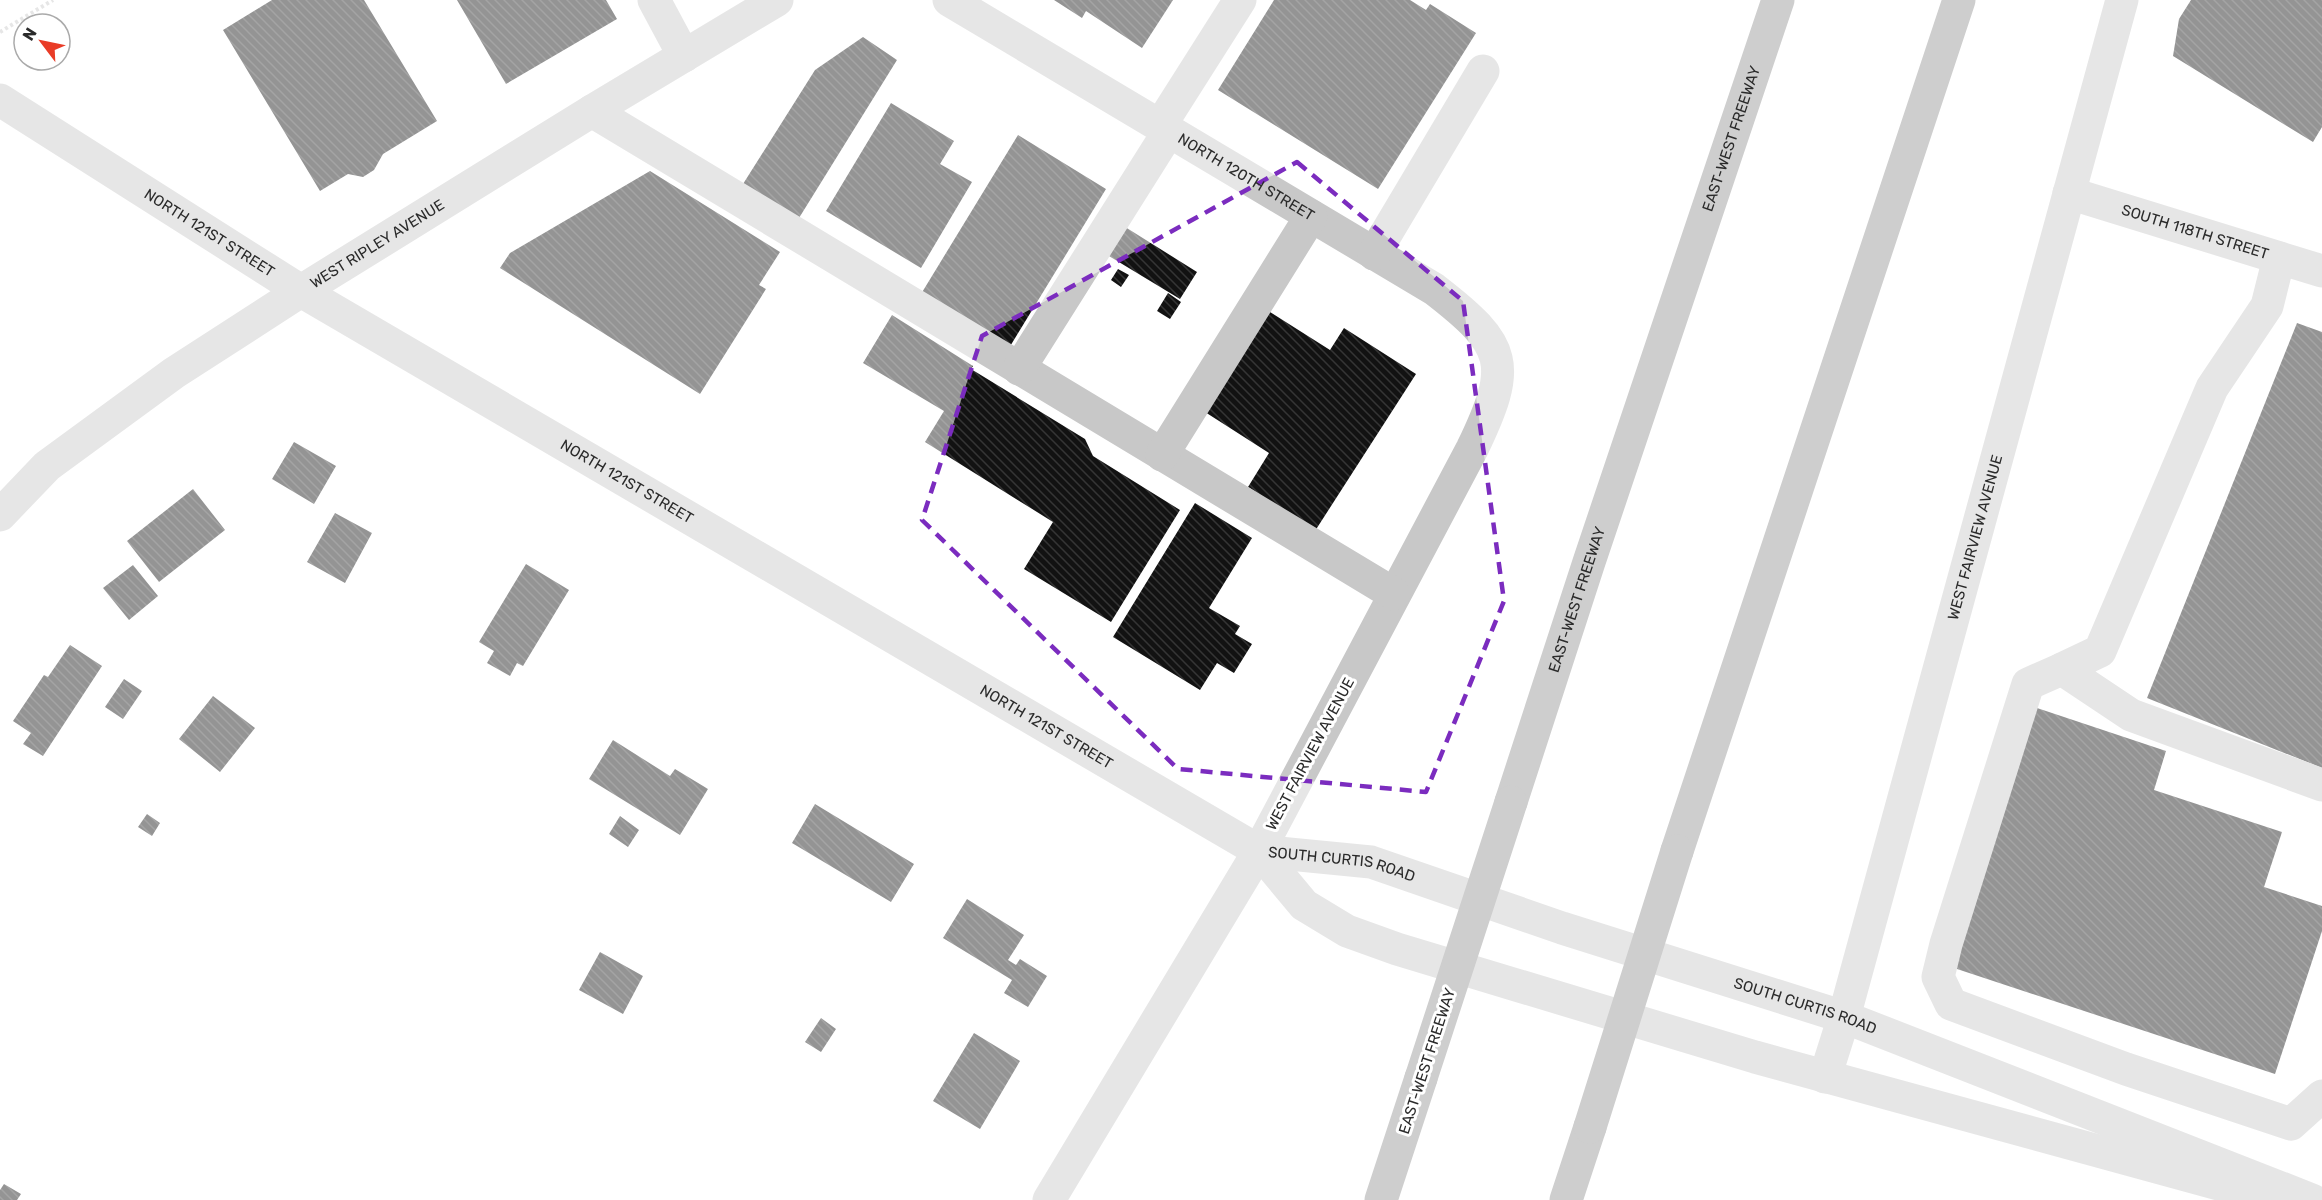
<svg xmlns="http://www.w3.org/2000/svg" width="2322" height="1200" font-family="Rubik,sans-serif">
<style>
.building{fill:url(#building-back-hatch)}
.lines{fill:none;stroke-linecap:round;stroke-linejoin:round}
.path{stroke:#c8c8c8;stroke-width:4;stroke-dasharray:3 3;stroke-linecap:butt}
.minor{stroke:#c8c8c8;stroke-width:33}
.highway{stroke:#929292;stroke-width:33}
.highway-bridge{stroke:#929292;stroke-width:33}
.marked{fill:none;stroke:#7b2cbf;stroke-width:4.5;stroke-dasharray:12 8;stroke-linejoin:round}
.labels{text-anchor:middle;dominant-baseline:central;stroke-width:6;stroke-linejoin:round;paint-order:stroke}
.street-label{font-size:15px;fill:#2b2b2b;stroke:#fff}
</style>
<defs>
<pattern id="building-back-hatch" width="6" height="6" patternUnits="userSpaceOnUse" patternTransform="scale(1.5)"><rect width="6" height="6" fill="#121212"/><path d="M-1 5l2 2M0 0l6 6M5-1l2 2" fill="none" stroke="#353535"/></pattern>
</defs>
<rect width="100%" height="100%" fill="#fff"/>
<path class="building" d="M272 0H364L437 121 383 154 374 170 363 177 348 174 320 191 223 30Z
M457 0H606L617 19 506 84Z
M1054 0H1173L1142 48 1086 11 1082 18Z
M1274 0H1410L1426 10 1430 4 1476 33 1378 189 1218 90Z
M2191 0H2322V127L2313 142 2173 56 2179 19Z
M863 37 897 60 799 218 743 184 815 70Z
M891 103 954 141 940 164 972 182 921 268 826 211Z
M1018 135 1106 189 1009 348 921 294Z
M650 171 780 252 759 285 766 289 700 394 500 268 510 253Z
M1122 225 1197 272 1180 299 1104 253Z
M1118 269 1129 275 1121 287 1111 280Z
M1168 293 1181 302 1170 319 1157 311Z
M1270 312 1330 350 1344 328 1416 374 1315 531 1248 487 1269 453 1205 412Z
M892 315 973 366 971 369 1085 439 1093 456 1180 510 1111 622 1024 569 1053 522 925 442 944 411 863 363Z
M2297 323 2322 332V768L2147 698Z
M294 442 336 466 314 504 272 479Z
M193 489 225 530 159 582 127 541Z
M1195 503 1252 538 1209 608 1240 626 1235 634 1252 644 1234 673 1217 663 1200 690 1113 637Z
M335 513 372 533 345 583 307 562Z
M526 564 569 590 523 666 517 663 510 676 487 663 494 651 479 642Z
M133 565 158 596 129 620 103 588Z
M70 645 102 666 43 756 23 744 31 733 13 721 44 675 48 677Z
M124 679 142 691 123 719 105 707Z
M213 696 255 728 220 772 179 739Z
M2037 708 2166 751 2154 790 2282 832 2264 887 2322 906V931L2275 1074 1951 967Z
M613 740 670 776 675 769 708 789 680 835 589 779Z
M815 804 914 864 891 902 792 843Z
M147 814 160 823 152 836 138 827Z
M620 816 639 830 628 847 609 834Z
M967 899 1024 935 1008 960 1016 965 1020 959 1047 976 1028 1007 1004 993 1012 980 943 938Z
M600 952 643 976 623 1014 579 990Z
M821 1018 836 1029 821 1052 805 1042Z
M974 1033 1020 1061 980 1129 933 1101Z
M4 1184 21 1194 17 1200H0V1190Z"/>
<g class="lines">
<path class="path" d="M0 32 53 0"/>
<g class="minor">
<path d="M654 0 684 56"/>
<path id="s1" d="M949 0 1434 289C1508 346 1513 364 1472 449L1259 851 1049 1200"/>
<path id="s2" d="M0 100 301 291 1259 851 1304 905 1347 931 1397 949 1755 1057 2277 1200"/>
<path d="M592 111 1394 594"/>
<path d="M1160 126 1240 0"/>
<path id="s3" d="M2069 193 2322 271"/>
<path d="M1374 254 1483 71"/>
<path d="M2279 258 2267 306 2212 388 2100 651 2062 669 2131 715 2322 785"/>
<path d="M1019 369 1169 131"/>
<path d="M1162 455 1311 216"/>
<path id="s4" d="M0 515 47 466 174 373 301 291 592 111 777 0"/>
<path d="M2062 669 2028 684 1946 944 1938 977 1951 1004 2126 1069 2291 1124 2322 1096"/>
<path id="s5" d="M1259 851 1371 862 1562 928 1844 1017 2312 1200"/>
<path id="s6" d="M1825 1077 1844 1017 2122 0"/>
</g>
<g class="highway">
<path id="s7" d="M1511 802 1589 562 1778 0"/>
<path d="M1677 851 1959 0"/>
<path d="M1381 1200 1421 1078"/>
<path d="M1566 1200 1590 1127"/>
</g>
<path class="highway-bridge" d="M1421 1078 1511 802
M1590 1127 1677 851"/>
</g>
<path d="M0 0H2322V1200H0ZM1297 162 1463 301 1504 601 1426 792 1178 769 922 520 982 336Z" fill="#fff" fill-opacity=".55" fill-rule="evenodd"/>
<path class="marked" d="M1297 162 1463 301 1504 601 1426 792 1178 769 922 520 982 336Z"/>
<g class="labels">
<g class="street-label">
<text stroke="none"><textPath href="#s7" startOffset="699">EAST-WEST FREEWAY</textPath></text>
<text stroke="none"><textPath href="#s1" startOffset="346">NORTH 120TH STREET</textPath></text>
<text stroke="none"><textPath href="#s3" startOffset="132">SOUTH 118TH STREET</textPath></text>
<text stroke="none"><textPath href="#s2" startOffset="248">NORTH 121ST STREET</textPath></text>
<text stroke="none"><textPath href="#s4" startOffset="466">WEST RIPLEY AVENUE</textPath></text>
<text stroke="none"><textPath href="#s2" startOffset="734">NORTH 121ST STREET</textPath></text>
<text stroke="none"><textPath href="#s6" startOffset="560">WEST FAIRVIEW AVENUE</textPath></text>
<text stroke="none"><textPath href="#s7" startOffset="213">EAST-WEST FREEWAY</textPath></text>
<text stroke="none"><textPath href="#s2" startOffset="1220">NORTH 121ST STREET</textPath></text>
<text transform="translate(1310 754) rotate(-62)">WEST FAIRVIEW AVENUE</text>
<text stroke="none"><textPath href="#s5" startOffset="84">SOUTH CURTIS ROAD</textPath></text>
<text stroke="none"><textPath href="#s5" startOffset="570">SOUTH CURTIS ROAD</textPath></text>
<text transform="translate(1427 1061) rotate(-72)">EAST-WEST FREEWAY</text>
</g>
</g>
<g transform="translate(42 42) rotate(302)"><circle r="28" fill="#ffffff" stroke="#aaaaaa" stroke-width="1.5"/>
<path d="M0-4.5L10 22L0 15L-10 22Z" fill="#e93c27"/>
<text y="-9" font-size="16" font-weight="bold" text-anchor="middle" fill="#2b2b2b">N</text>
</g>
</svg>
